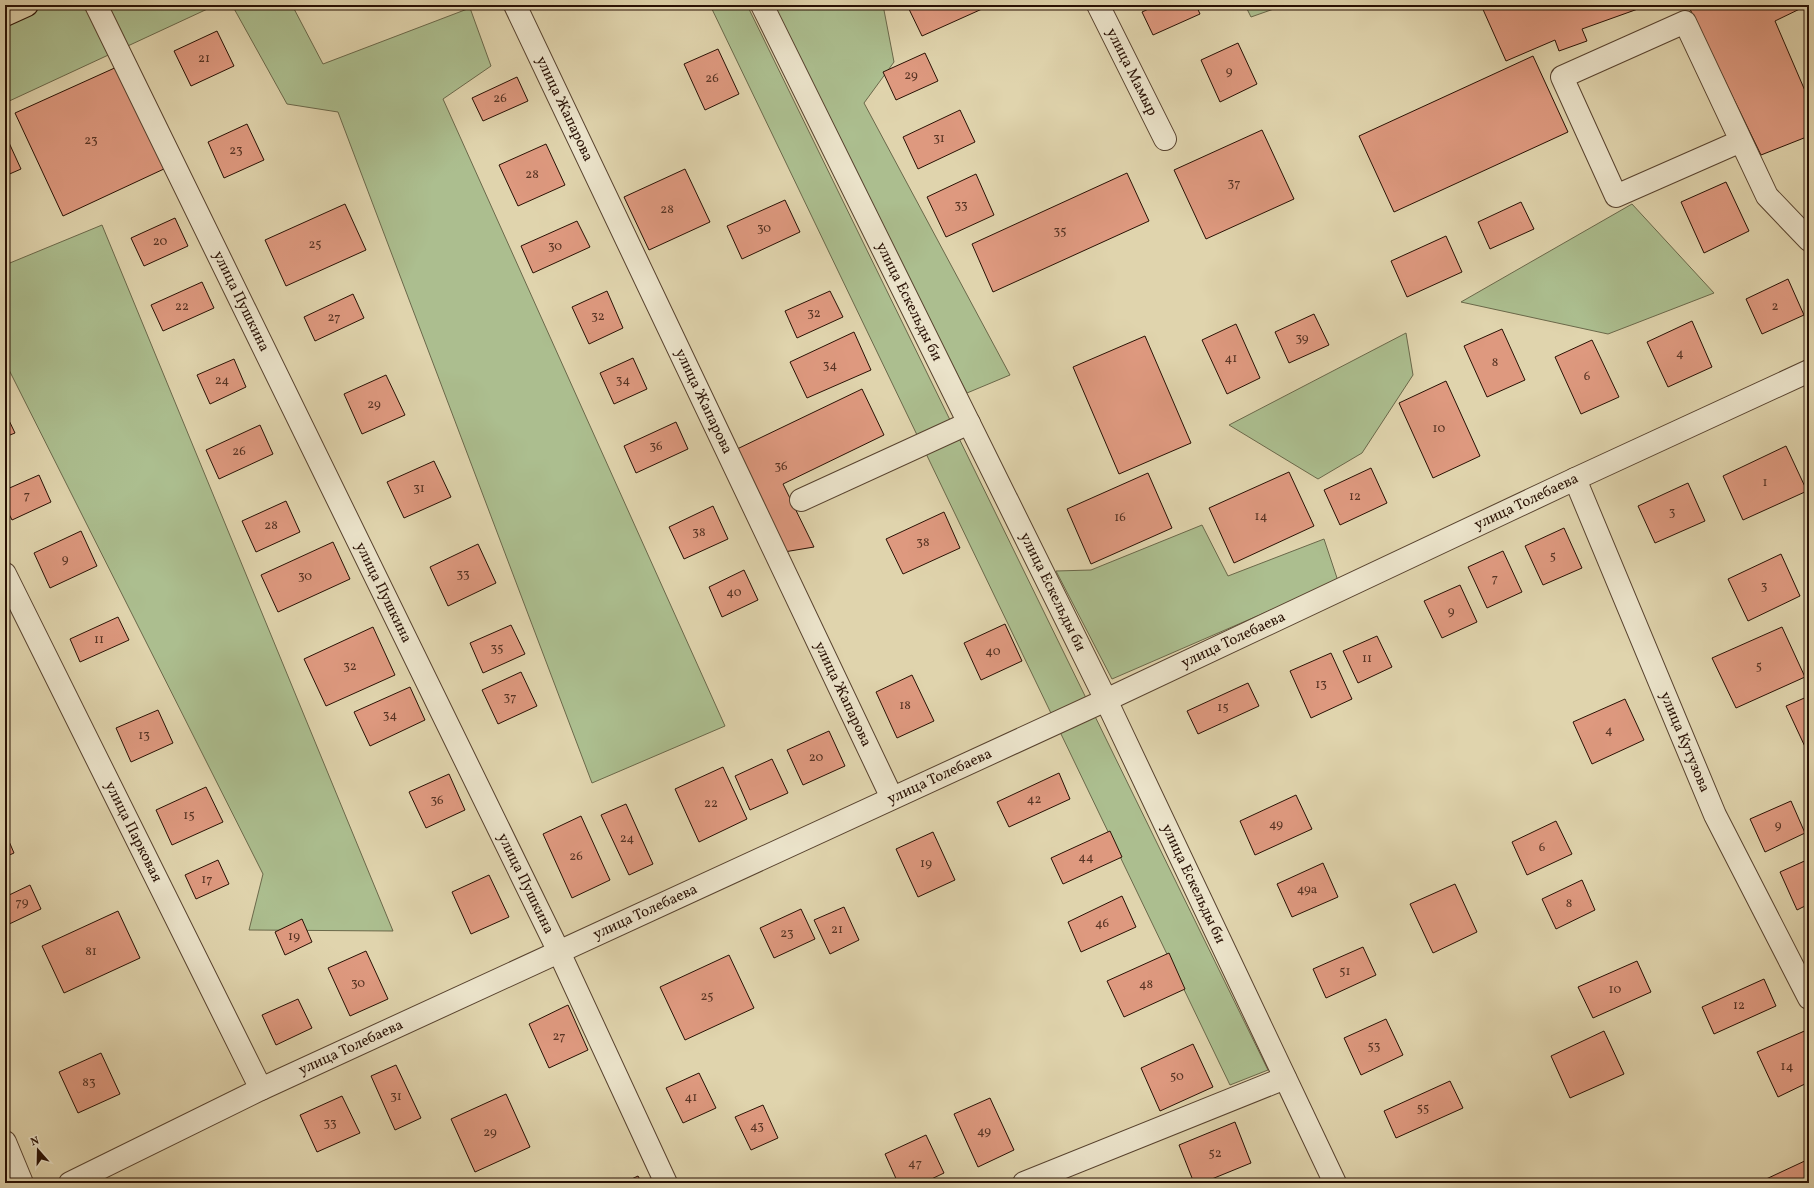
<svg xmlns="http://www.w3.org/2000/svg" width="1814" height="1188" font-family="Vollkorn,serif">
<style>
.green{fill:#acbe8f;stroke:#6a684a}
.building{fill:#de997f;stroke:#291104}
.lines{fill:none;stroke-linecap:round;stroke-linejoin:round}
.minor-casing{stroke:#57422e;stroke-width:24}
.major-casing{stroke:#291104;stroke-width:24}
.minor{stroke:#ebe3ca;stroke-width:22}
.major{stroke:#e0d4ad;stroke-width:22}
.labels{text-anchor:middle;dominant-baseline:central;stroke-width:3;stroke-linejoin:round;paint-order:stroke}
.number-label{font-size:13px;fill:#563323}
.street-label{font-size:15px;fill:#291104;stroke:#ebe3ca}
</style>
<rect width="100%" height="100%" fill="#e0d4ad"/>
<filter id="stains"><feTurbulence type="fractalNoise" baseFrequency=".005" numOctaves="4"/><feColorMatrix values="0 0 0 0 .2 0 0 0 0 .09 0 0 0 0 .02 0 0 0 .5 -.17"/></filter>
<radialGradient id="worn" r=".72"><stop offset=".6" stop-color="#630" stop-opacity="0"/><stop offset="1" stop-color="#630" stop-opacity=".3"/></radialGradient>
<path class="green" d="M45 5H216L5 103V24Z
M232 5H292L323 64 470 8 491 66 443 99 725 726 592 783 338 112 287 104Z
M710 5H747L1268 1070 1230 1085Z
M765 5H883L894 62 864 103 1010 375 967 393Z
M1245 5H1285L1251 17Z
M1632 204 1714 293 1608 334 1461 302Z
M102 225 393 931 249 930 263 874 5 362V265Z
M1406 333 1413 375 1362 453 1318 479 1229 425Z
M1202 525 1228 576 1324 539 1338 581 1112 679 1056 571 1091 570Z"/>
<path class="building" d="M336 5H344L337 8Z
M907 5H981L982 9 922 36Z
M1157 5H1196L1200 14 1153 35 1142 12Z
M1481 5H1649L1582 29 1587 41 1559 51 1555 40 1506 61Z
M1688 5H1808L1775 21 1809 100V136L1761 155Z
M217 31 234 66 191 86 174 51Z
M1238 43 1257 84 1220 102 1201 60Z
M718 49 739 94 705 110 684 64Z
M925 53 938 81 896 100 883 72Z
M1533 56 1568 132 1394 212 1359 136Z
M119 66 166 168 63 216 15 113Z
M517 77 528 101 483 121 472 98Z
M960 110 975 142 918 169 903 137Z
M247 124 264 160 224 178 208 142Z
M1262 130 1294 199 1206 239 1174 170Z
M5 134 21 169 5 176Z
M546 144 565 185 518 206 499 165Z
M685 169 710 222 649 250 624 197Z
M1127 173 1149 221 993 292 972 244Z
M976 174 994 215 946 237 927 197Z
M1726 182 1749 231 1704 253 1681 202Z
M785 200 800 232 742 259 727 226Z
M1521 202 1534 229 1490 249 1478 222Z
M345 204 366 250 286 286 265 240Z
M175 218 188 246 144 266 131 238Z
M577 221 590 247 533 273 521 246Z
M1446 236 1462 272 1407 297 1391 261Z
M1788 279 1804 315 1762 334 1746 299Z
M202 282 214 308 163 331 151 305Z
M607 291 623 328 589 344 572 307Z
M830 291 843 317 797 338 785 311Z
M353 294 364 318 315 341 304 317Z
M1314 314 1329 345 1289 363 1275 332Z
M1692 321 1712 367 1668 387 1647 342Z
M1236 324 1260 378 1227 394 1202 340Z
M1502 329 1525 380 1487 397 1464 346Z
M854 332 871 370 807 398 790 362Z
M1145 336 1191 443 1119 474 1073 367Z
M1592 340 1619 397 1581 414 1555 357Z
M633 358 647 389 614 404 600 373Z
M234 359 246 387 210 404 197 375Z
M386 375 405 415 362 434 344 394Z
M1446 381 1480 456 1433 478 1399 403Z
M862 389 884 435 783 484 814 547 784 552 735 450Z
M5 412 15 433 5 437Z
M676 422 688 449 636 473 624 446Z
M260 425 273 454 219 479 206 450Z
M1786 446 1807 491 1743 520 1723 476Z
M434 461 451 497 404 518 387 482Z
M1371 468 1387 503 1340 525 1324 490Z
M1289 472 1314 526 1234 563 1209 508Z
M1148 473 1172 528 1091 564 1067 509Z
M39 475 51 502 12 520 5 506V490Z
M1688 483 1705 521 1655 543 1638 506Z
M286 501 300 532 256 552 242 521Z
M713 506 728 539 684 559 669 527Z
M944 512 960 548 903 574 886 539Z
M1564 528 1582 568 1543 585 1525 546Z
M81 531 97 566 50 588 34 553Z
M333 542 350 579 278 612 261 575Z
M478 544 496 583 448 606 430 567Z
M1503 551 1522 592 1487 608 1468 567Z
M1781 554 1800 596 1748 621 1728 579Z
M744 570 758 600 722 617 709 587Z
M1460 585 1477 622 1442 638 1424 601Z
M118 617 129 640 80 662 70 639Z
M1005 624 1022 661 981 680 964 643Z
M511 625 525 654 483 673 470 643Z
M373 627 395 675 326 706 304 659Z
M1782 627 1805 677 1736 708 1712 658Z
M1377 636 1392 667 1358 683 1343 651Z
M1331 653 1352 699 1311 718 1290 671Z
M521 672 537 706 498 724 482 690Z
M912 675 934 721 897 738 876 692Z
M1248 683 1259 706 1198 734 1187 711Z
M410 687 425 720 370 746 354 712Z
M1809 696V749L1807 751 1786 706Z
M1625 699 1644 740 1592 764 1573 722Z
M158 710 173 743 131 762 116 728Z
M829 731 845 766 803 785 787 750Z
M772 759 788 793 750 810 735 776Z
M723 767 747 819 699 842 675 789Z
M1059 773 1070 799 1009 827 997 802Z
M449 774 465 810 426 828 409 792Z
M206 787 223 822 172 845 156 810Z
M1296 795 1312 829 1255 855 1240 821Z
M1791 801 1805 833 1765 852 1750 819Z
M626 804 653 864 629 875 601 815Z
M581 816 610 880 572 898 543 834Z
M1556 821 1572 854 1527 875 1512 842Z
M1110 831 1122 857 1063 884 1051 858Z
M5 832 14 853 5 857Z
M933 832 955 880 918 897 896 849Z
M1809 859V904L1797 910 1780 872Z
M218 860 229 884 196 899 185 875Z
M1323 863 1338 897 1292 917 1277 884Z
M489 875 509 917 471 934 452 892Z
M1582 880 1595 910 1556 929 1542 899Z
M1455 884 1477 932 1433 953 1410 904Z
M30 885 41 909 5 926V897Z
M1122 896 1136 927 1081 952 1068 922Z
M844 907 859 940 830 954 814 920Z
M801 909 815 939 774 958 760 928Z
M118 911 140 958 64 993 42 946Z
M302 919 312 942 285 955 275 932Z
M1363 947 1376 975 1326 998 1313 969Z
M366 951 388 999 350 1016 328 968Z
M1169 953 1185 989 1124 1017 1107 981Z
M729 955 754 1008 685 1040 660 987Z
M1637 961 1651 992 1593 1018 1578 987Z
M1764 979 1776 1006 1714 1034 1702 1007Z
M298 999 312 1028 276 1045 262 1015Z
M568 1005 588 1050 549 1068 529 1024Z
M1386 1019 1403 1055 1361 1075 1344 1038Z
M1809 1029V1082L1778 1097 1757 1052Z
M1604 1031 1624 1074 1570 1098 1551 1056Z
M1193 1044 1213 1087 1160 1111 1141 1068Z
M101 1053 120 1094 78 1113 59 1072Z
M396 1065 421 1118 395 1130 371 1076Z
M699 1073 716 1108 683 1123 666 1088Z
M1450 1081 1463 1108 1396 1138 1384 1111Z
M506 1094 530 1147 475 1172 451 1119Z
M342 1096 360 1133 317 1152 300 1115Z
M990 1098 1014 1150 978 1167 954 1114Z
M763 1105 778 1138 751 1150 735 1117Z
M1235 1122 1251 1163 1202 1183H1194L1179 1145Z
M926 1135 944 1173 923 1183H898L885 1154Z
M1809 1159V1183H1765L1764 1180Z
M638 1176 642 1183H623Z"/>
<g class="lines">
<g class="minor-casing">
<g id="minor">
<path id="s1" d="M96 5 559 952 666 1183"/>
<path id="s2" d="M515 5 892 798"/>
<path id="s3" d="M762 5 1106 700 1335 1183"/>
<path id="s4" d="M1098 5 1165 139"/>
<path d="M1741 141 1616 196 1562 77 1685 22 1767 196 1809 240"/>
<path id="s5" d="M1575 479 1715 815 1809 998"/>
<path d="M801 500 969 423"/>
<path id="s6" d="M5 574 261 1089"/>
<path d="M5 1142 22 1183"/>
<path id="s7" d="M70 1183 261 1089 1106 700 1575 479 1809 371"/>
<path d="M1024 1183 1285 1078"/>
</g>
</g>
<g class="major-casing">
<path id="major" d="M5 15 27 5"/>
</g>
<use href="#minor" class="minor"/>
<use href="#major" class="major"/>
</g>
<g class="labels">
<g class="number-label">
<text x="204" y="59">21</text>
<text x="1229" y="72">9</text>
<text x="911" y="76">29</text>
<text x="712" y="79">26</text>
<text x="500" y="99">26</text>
<text x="939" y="139">31</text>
<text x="91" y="141">23</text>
<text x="236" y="151">23</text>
<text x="532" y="175">28</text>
<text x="1234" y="184">37</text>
<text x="961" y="206">33</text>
<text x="667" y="210">28</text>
<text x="764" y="229">30</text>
<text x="1060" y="232">35</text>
<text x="160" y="242">20</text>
<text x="315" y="245">25</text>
<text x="555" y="247">30</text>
<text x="182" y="307">22</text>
<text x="1775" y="307">2</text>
<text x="814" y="314">32</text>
<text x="598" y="317">32</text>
<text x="334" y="318">27</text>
<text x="1302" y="339">39</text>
<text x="1680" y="354">4</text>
<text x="1231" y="359">41</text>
<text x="1495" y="363">8</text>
<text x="830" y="366">34</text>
<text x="1587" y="377">6</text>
<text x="222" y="381">24</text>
<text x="623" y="381">34</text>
<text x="374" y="405">29</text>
<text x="1439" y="429">10</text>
<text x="656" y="447">36</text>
<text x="239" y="452">26</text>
<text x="781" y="467">36</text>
<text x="1765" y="483">1</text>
<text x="419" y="489">31</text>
<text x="27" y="496">7</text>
<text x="1355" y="497">12</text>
<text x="1672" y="513">3</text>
<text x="1261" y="517">14</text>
<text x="1120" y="518">16</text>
<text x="271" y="526">28</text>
<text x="699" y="533">38</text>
<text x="923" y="543">38</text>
<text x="1553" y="557">5</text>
<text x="65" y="560">9</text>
<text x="463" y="575">33</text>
<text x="305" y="577">30</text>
<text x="1495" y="579">7</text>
<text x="1764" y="587">3</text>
<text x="734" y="593">40</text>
<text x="1451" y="612">9</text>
<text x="99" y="640">11</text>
<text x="497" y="649">35</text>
<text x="993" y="652">40</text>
<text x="1367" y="659">11</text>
<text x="350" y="667">32</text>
<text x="1759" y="667">5</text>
<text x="1321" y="685">13</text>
<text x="510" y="698">37</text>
<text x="905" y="706">18</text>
<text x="1223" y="708">15</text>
<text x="390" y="716">34</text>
<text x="1609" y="731">4</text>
<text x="144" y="736">13</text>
<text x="816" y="758">20</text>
<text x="1034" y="800">42</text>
<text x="437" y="801">36</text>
<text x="711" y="804">22</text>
<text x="189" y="816">15</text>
<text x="1276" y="825">49</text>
<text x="1778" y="826">9</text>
<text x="627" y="839">24</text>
<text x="1542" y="848">6</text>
<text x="576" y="857">26</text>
<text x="1086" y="858">44</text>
<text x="926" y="864">19</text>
<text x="207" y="880">17</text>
<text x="1307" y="890">49а</text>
<text x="22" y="903">79</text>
<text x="1569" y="904">8</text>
<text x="1102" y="924">46</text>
<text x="837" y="930">21</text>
<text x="787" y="934">23</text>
<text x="294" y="937">19</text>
<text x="91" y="952">81</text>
<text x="1345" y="972">51</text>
<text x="358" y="984">30</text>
<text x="1146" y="985">48</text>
<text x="1615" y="990">10</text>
<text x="707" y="997">25</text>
<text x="1739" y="1006">12</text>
<text x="559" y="1037">27</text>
<text x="1374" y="1047">53</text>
<text x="1787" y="1067">14</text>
<text x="1177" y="1077">50</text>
<text x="89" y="1083">83</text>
<text x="396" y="1097">31</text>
<text x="691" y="1098">41</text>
<text x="1423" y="1109">55</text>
<text x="330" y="1124">33</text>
<text x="757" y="1127">43</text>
<text x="984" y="1132">49</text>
<text x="490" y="1133">29</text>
<text x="1215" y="1154">52</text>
<text x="915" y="1164">47</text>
</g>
<g class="street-label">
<text stroke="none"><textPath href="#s4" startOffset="75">улица Мамыр</textPath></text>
<text stroke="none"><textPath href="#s2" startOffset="115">улица Жапарова</textPath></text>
<text stroke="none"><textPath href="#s1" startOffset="330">улица Пушкина</textPath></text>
<text stroke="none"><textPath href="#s3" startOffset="331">улица Ескельды би</textPath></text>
<text stroke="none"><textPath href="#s2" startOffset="439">улица Жапарова</textPath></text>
<text stroke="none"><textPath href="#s7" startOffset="1608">улица Толебаева</textPath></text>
<text stroke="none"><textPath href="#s3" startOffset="655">улица Ескельды би</textPath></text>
<text stroke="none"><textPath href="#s1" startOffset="654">улица Пушкина</textPath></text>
<text stroke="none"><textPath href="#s7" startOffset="1284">улица Толебаева</textPath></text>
<text stroke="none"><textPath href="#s2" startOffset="763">улица Жапарова</textPath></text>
<text stroke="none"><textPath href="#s5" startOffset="285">улица Кутузова</textPath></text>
<text stroke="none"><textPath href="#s7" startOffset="960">улица Толебаева</textPath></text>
<text stroke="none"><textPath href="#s6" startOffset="288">улица Парковая</textPath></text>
<text stroke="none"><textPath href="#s1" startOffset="978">улица Пушкина</textPath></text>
<text stroke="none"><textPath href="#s3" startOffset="979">улица Ескельды би</textPath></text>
<text stroke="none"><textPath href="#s7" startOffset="636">улица Толебаева</textPath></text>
<text stroke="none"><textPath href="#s7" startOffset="312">улица Толебаева</textPath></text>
</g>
</g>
<rect width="1814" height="1188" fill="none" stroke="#e0d4ad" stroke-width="20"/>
<rect x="6" y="6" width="1802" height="1176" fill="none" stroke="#291104" stroke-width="2"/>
<rect x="10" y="10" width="1794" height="1168" fill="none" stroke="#291104"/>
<g transform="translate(38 1150) rotate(340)" stroke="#ebe3ca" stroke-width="3" paint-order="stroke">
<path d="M0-3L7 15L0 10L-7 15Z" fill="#291104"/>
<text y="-6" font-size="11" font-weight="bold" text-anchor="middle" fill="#291104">N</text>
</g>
<rect width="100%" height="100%" filter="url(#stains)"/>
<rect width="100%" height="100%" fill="url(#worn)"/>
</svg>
